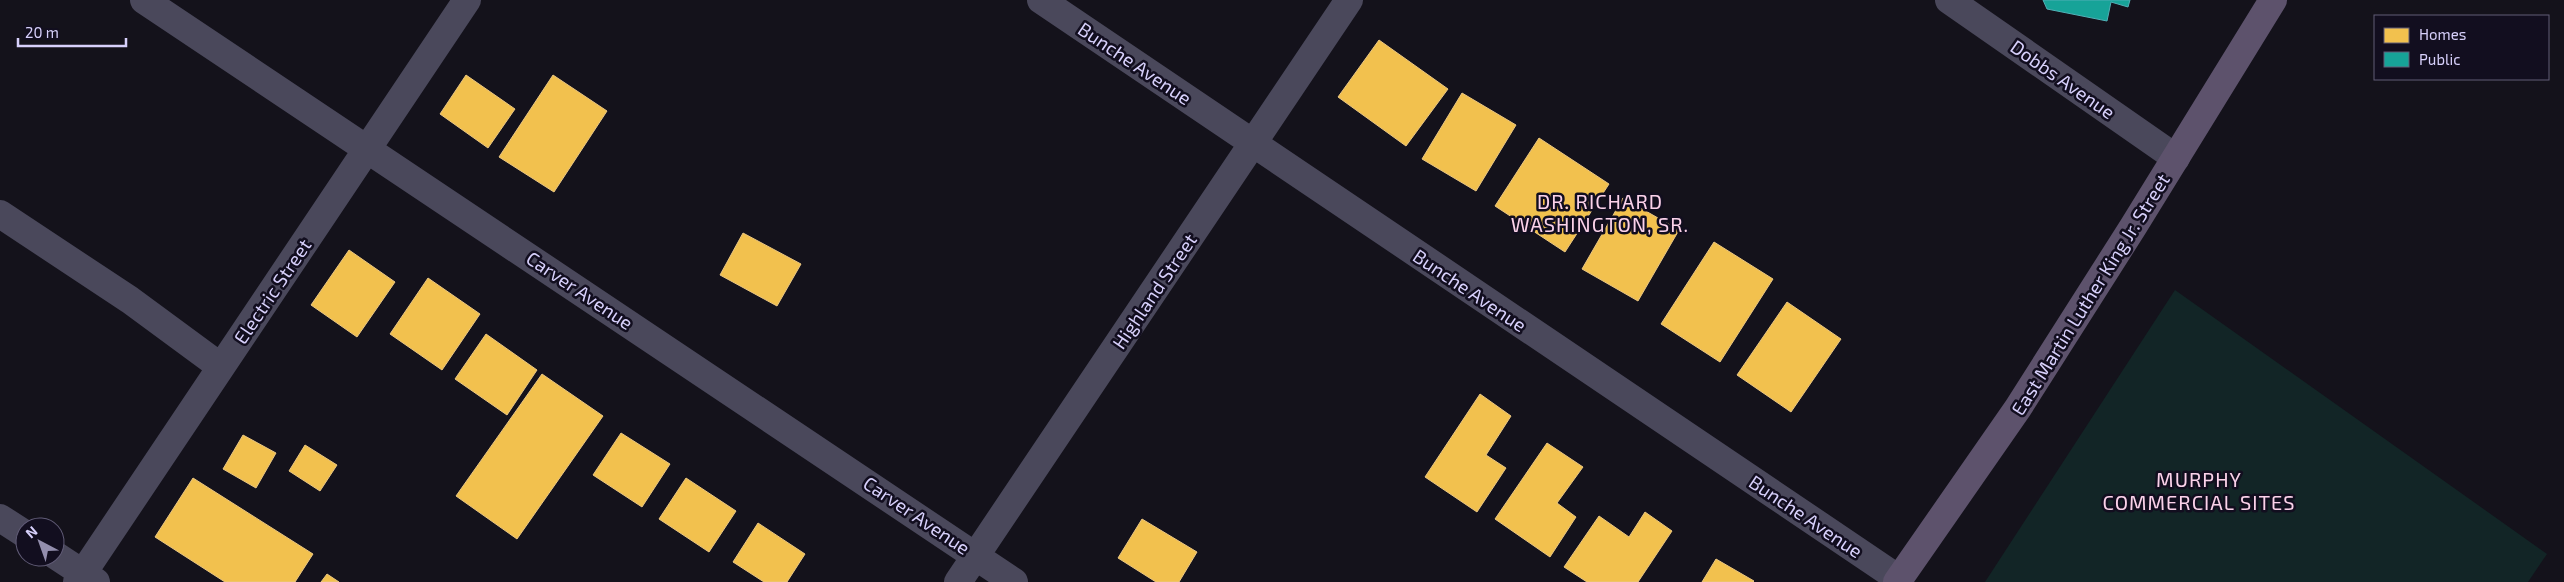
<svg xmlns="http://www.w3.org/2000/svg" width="2564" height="582" font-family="'Exo 2',sans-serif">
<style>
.green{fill:#122526}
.homes{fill:#f2c14e;stroke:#eac682}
.public{fill:#17a398;stroke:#51b0b6}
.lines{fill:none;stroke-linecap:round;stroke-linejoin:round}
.minor{stroke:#4a485b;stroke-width:28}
.major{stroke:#5d526c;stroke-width:28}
.labels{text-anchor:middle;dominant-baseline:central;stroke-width:5;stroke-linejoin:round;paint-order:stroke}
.street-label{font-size:19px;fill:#d7d0fb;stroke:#120e1f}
.neighbourhood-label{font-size:20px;letter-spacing:1px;fill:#fbd2ea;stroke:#120e1f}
</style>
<rect width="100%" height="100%" fill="#14121b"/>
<path class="green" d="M2175 290 2547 554 2528 582H1985Z"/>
<path class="homes" d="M1379 40 1448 89 1406 146 1338 97Z
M466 75 515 109 488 148 440 114Z
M553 75 607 111 554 192 499 157Z
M1462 93 1516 125 1476 191 1422 159Z
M1539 138 1609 184 1565 252 1495 206Z
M1623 198 1679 230 1638 301 1582 269Z
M743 233 801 264 777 306 720 275Z
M1714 242 1773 279 1720 362 1661 324Z
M349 250 395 282 357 337 311 305Z
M428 278 480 314 442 370 390 334Z
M1787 302 1841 339 1791 412 1737 375Z
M486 334 537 370 507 415 455 379Z
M542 374 603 416 517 539 456 496Z
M1480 394 1511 416 1486 455 1506 468 1477 512 1425 477Z
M621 433 670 464 642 507 593 475Z
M243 435 276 453 256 488 223 469Z
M1547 443 1583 467 1557 503 1576 517 1550 557 1495 519Z
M305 445 337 465 320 491 289 471Z
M193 478 313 554 295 582H225L155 537Z
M686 478 736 511 709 552 659 519Z
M1645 512 1672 531 1638 582H1587L1564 567 1599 516 1629 537Z
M1142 519 1197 552 1179 582H1156L1118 558Z
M758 523 805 554 787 582H764L733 562Z
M1716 559 1754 581 1753 582H1702Z
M327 574 339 582H321Z"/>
<path class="public" d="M2043 0H2130L2128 7 2111 2 2107 21 2047 9Z"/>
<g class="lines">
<path class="minor" d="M144 0 1014 582
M1041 0 1899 579
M1949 0 2176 158
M0 214 130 300 221 367
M0 518 25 534
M55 555 96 582
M77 582 467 0
M958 582 1349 0"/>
<path class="major" d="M1897 582 2018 408 2133 227 2273 0"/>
</g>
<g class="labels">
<g class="street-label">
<text transform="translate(1135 63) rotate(34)">Bunche Avenue</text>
<text transform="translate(2063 79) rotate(35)">Dobbs Avenue</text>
<text transform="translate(580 290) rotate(34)">Carver Avenue</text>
<text transform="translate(1470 290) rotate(34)">Bunche Avenue</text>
<text transform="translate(272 291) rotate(-56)">Electric Street</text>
<text transform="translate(1154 291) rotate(-56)">Highland Street</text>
<text transform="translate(2090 294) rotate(-58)">East Martin Luther King Jr. Street</text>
<text transform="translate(917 515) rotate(34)">Carver Avenue</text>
<text transform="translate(1806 516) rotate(34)">Bunche Avenue</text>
</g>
<g class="neighbourhood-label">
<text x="1600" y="201">DR. RICHARD<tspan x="1600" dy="23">WASHINGTON, SR.</tspan></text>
<text x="2199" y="479">MURPHY<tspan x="2199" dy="23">COMMERCIAL SITES</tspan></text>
</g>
</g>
<rect x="2374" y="15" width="175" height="65" fill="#120e1f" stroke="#615c77"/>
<rect x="2384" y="28" width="25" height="15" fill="#f2c14e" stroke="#615c77"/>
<text x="2419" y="40" font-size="15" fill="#d7d0fb">Homes</text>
<rect x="2384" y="52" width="25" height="15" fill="#17a398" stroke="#615c77"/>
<text x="2419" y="65" font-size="15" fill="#d7d0fb">Public</text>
<g transform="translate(40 542) rotate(319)"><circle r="24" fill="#120e1f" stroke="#615c77"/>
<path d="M0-4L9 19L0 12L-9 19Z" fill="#938ead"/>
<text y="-8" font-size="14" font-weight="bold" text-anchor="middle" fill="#d7d0fb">N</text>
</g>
<path d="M18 38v8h108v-8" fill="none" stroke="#d7d0fb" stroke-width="2.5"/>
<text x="25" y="38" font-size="15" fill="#d7d0fb" stroke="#120e1f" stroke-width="4" paint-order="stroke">20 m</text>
</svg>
